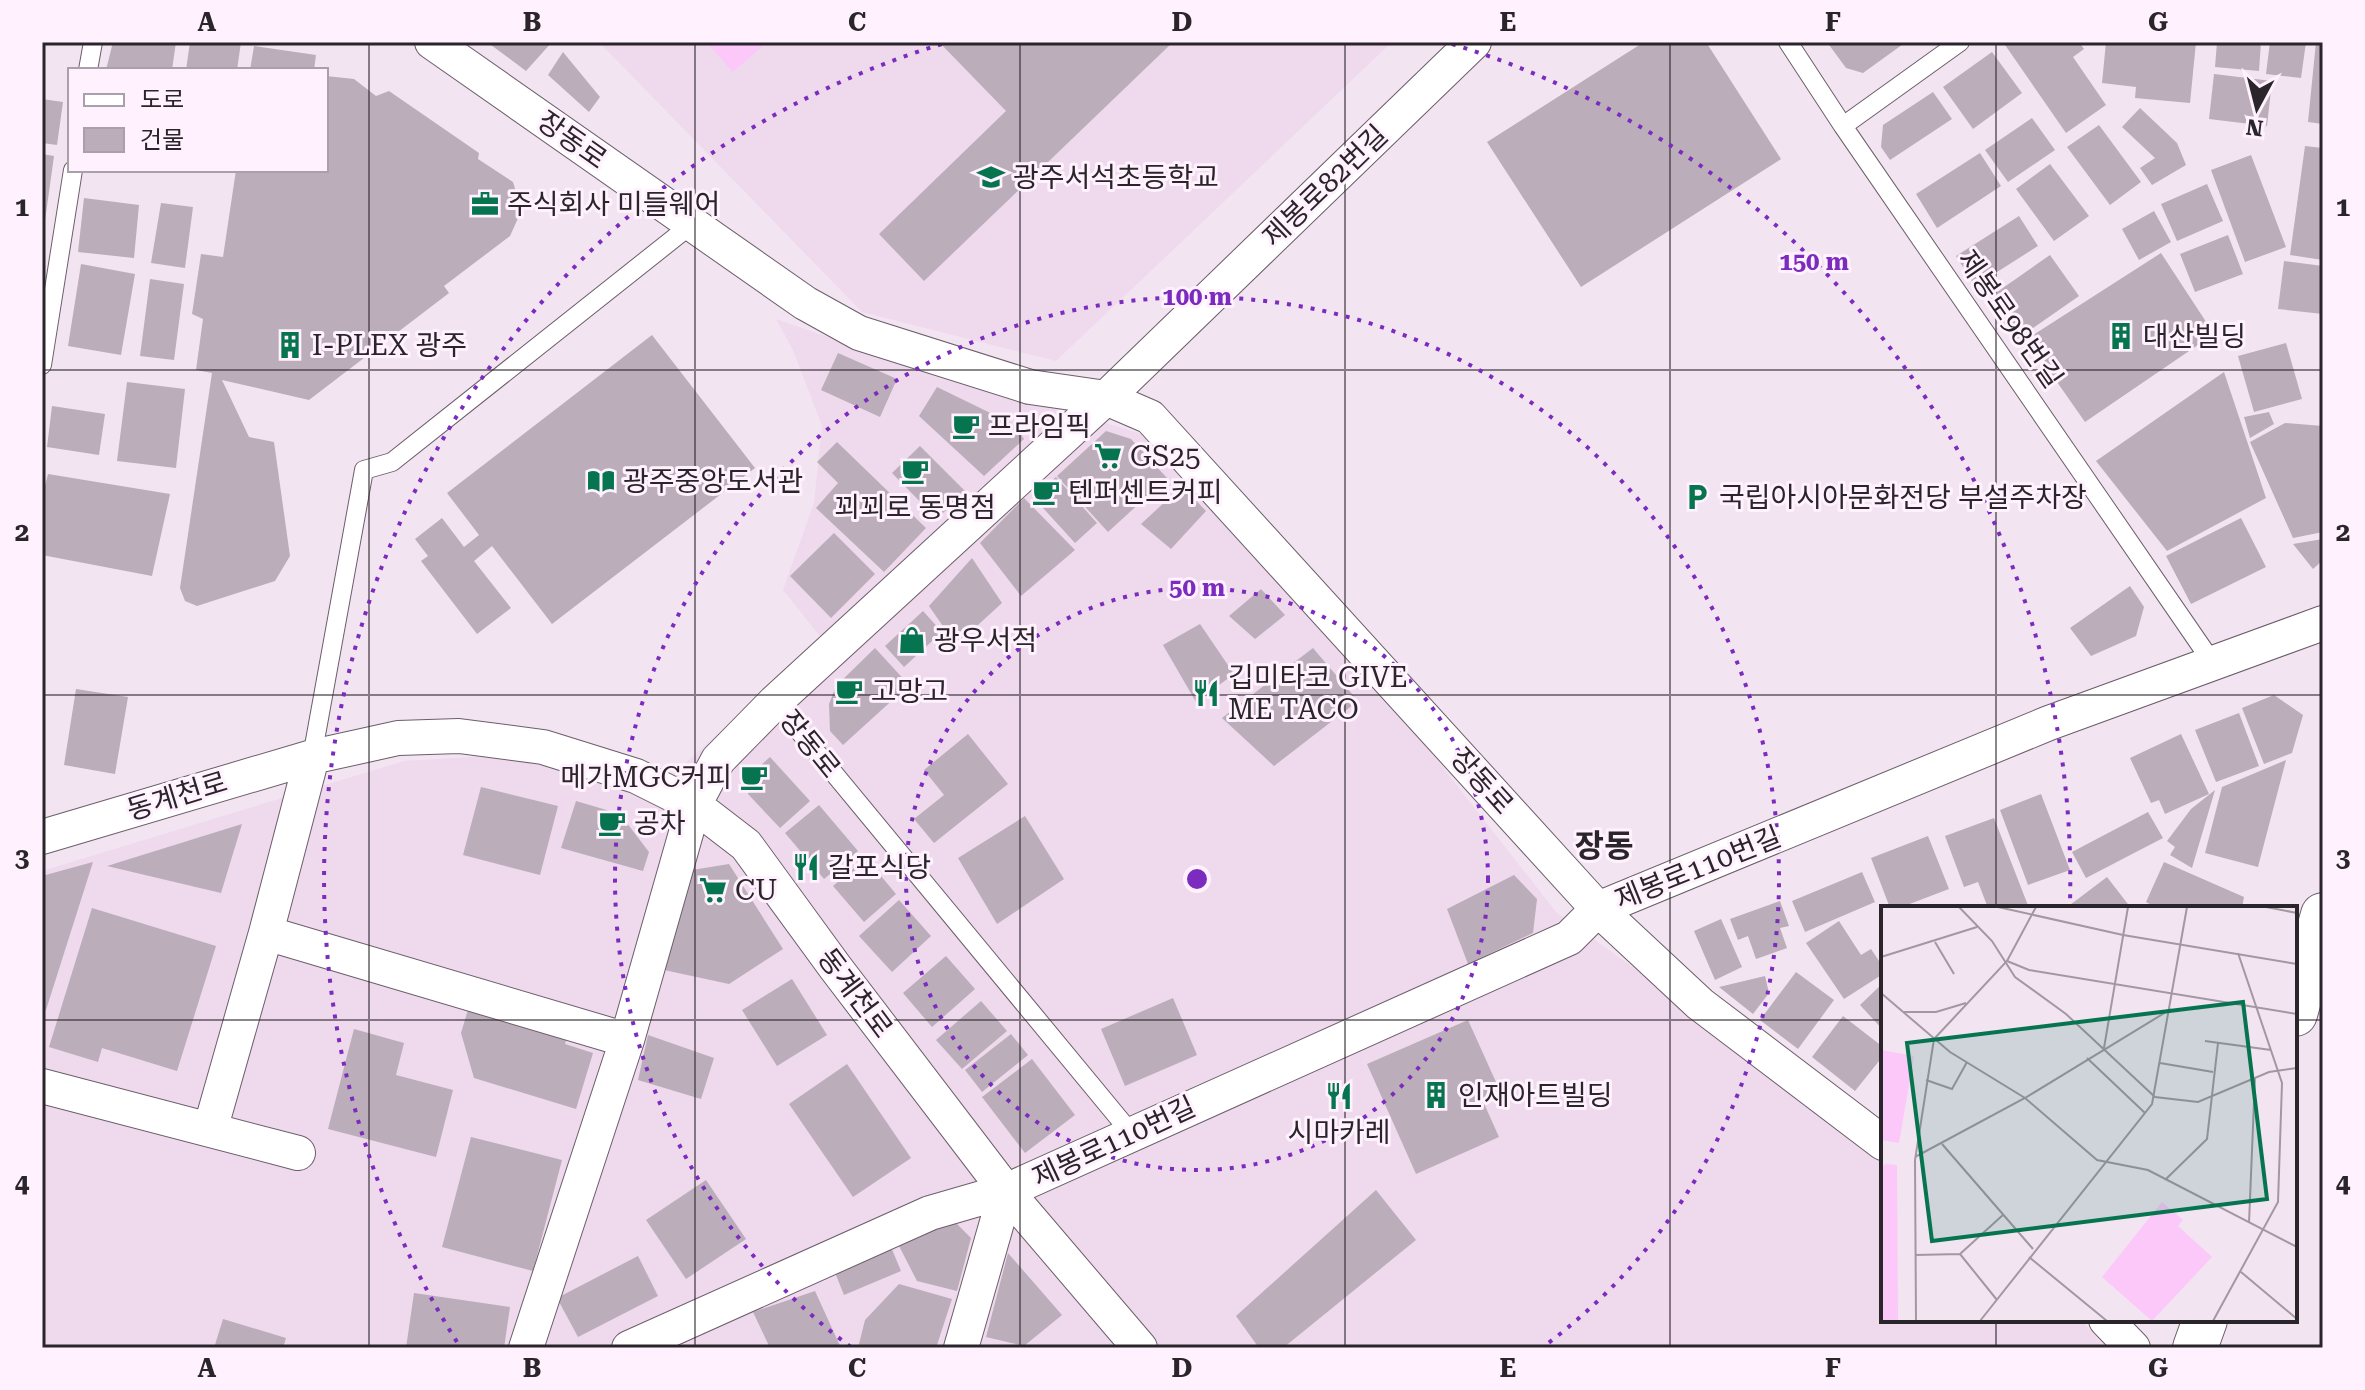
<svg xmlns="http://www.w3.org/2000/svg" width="2365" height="1390" font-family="'Roboto Serif','Noto Sans KR',serif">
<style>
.built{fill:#efd9ed}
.green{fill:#fcc8f9}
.building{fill:#bbadba}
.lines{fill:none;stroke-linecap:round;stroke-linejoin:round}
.lane-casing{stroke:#6b5e6a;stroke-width:20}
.street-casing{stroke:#6b5e6a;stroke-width:36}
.secondary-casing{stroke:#6b5e6a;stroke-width:46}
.lane{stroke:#fff;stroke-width:18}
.street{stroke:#fff;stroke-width:34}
.secondary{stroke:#fff;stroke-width:44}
.grid{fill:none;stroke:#2a252a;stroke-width:2;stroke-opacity:0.55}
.ring{fill:none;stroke:#7b2cbf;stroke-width:4;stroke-dasharray:4 8}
.labels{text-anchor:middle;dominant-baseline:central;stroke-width:6;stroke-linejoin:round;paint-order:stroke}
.street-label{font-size:28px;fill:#2a252a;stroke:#fff2fe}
.poi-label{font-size:28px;fill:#2a252a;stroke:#fff2fe;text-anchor:start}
.quarter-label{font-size:32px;font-weight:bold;fill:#2a252a;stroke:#fff2fe}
.inset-road{fill:none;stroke:#a398a2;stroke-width:2}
.view{fill:#06754f;fill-opacity:0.15;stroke:#06754f;stroke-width:4}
.inset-edge{fill:none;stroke:#2a252a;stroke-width:4}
.centre{fill:#7b2cbf;stroke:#fff2fe;stroke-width:4}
.ring-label{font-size:24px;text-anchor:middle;font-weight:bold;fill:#7b2cbf;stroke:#fff2fe;stroke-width:6;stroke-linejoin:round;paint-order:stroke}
.neatline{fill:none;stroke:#2a252a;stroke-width:3}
.grid-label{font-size:26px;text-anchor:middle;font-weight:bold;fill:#2a252a}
</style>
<rect width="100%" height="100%" fill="#f3e4f2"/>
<path class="built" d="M599 42H1392L1056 361 862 312Z
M776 319 871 352 1145 435 1401 714 1556 912 1642 974 1746 1062 1883 1162V1320H2081L2106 1348H42V871L404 761 488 756 550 762 604 777 644 800 823 640 783 590 814 503 822 426 793 350Z"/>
<path class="green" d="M706 42H767L733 72Z"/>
<path class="building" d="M113 42H176L172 70H106Z
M190 42H241L237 70H186Z
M487 42H552L526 71Z
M939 42H1173L924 281 879 234 1006 111Z
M1644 42H1706L1781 159 1581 287 1487 142Z
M1827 42H1906L1863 73 1846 68Z
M2003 42H2079L2084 49 2073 57 2106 105 2066 133Z
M2106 42H2196L2190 103 2135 98 2136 87 2102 83Z
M2217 42H2261L2259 71 2215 67Z
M2270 42H2306L2301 78 2266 74Z
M2316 42H2323V124L2308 122Z
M254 46 316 55 314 70H250Z
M563 52 600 97 589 112 548 75Z
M1992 52 2022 93 1973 129 1943 87Z
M2214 74 2272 81 2267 126 2209 119Z
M326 76 354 79 376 96 389 91 479 153 478 159 513 182 519 202V216L510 236 444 286 449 293 309 400 222 380 249 437 274 442 290 556 275 581 197 606 185 601 180 588 212 373 196 370 203 319 192 314 201 254 223 257 236 170H326Z
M1933 92 1952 119 1890 160 1881 147 1883 125Z
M42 99 63 102 57 145 42 143Z
M2140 108 2177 143 2186 165 2152 185 2140 168 2155 158 2122 127Z
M2032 118 2055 150 2008 182 1985 150Z
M2099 125 2141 182 2110 205 2067 147Z
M2305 146 2323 148V260L2290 255Z
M1980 153 2001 186 1937 228 1916 194Z
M42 154 54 156 44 228H42Z
M2251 155 2286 247 2245 262 2211 170Z
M2050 164 2089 216 2054 241 2016 189Z
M2207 184 2223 221 2177 241 2161 204Z
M84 198 139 205 134 258 78 252Z
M161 203 193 207 185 268 151 263Z
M2154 211 2171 242 2139 260 2122 229Z
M2019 216 2038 246 1975 286 1956 256Z
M2228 235 2243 274 2195 292 2180 254Z
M2161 253 2214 334 2085 422 2027 339Z
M2050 255 2079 296 2016 340 1987 299Z
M2284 261 2323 266V314L2278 309Z
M81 264 135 274 121 355 68 346Z
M150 279 184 284 174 360 140 356Z
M652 335 755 468 552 624 492 546 474 561 511 608 477 634 421 561 428 556 415 539 442 518 464 547 479 535 447 493Z
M2286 343 2302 399 2254 412 2238 356Z
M838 353 897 379 880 417 821 390Z
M2224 372 2266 498 2167 551 2096 461Z
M127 382 185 389 176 468 117 461Z
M937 387 1015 425 1024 439 984 476 919 416Z
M52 406 105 414 99 455 47 447Z
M2269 412 2274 424 2250 438 2244 417Z
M2285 423 2323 426V532L2293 538 2250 442Z
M1106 431 1131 439 1167 478 1108 532 1057 476Z
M837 442 926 528 884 572 816 508 838 483 817 462Z
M920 446 965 491 937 519 892 473Z
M48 474 170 494 152 576 42 555V497Z
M1056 477 1097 523 1075 543 1033 497Z
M1182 486 1206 511 1171 549 1141 524Z
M1024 498 1075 550 1021 596 980 543Z
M2241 518 2266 567 2191 604 2166 556Z
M834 533 875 574 831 618 790 576Z
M2323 539V560L2313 569 2293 544Z
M972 558 1002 603 956 645 929 606Z
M2130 586 2144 607 2136 636 2091 656 2070 628Z
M1261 589 1285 615 1255 639 1229 616Z
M923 611 942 632 904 667 885 646Z
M1200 624 1234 674 1196 702 1163 645Z
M875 648 909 685 843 745 830 731 829 704 836 686Z
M1313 648 1358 701 1274 766 1222 718Z
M76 689 128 697 115 774 64 765Z
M2274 695 2303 715 2292 753 2264 764 2242 708Z
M2239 713 2259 766 2216 782 2195 730Z
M968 734 1008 784 934 843 914 819 944 795 924 770Z
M2181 734 2209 794 2165 814 2159 800 2151 803 2130 758Z
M770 757 810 801 780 828 748 794 750 775Z
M2286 760 2258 867 2205 853 2222 787Z
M481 787 558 806 540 875 463 855Z
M2215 790 2192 868 2170 855 2175 847 2167 841 2191 809Z
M2041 794 2070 870 2028 885 2000 810Z
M576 801 620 814 649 852 643 871 561 848Z
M819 805 858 851 824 879 785 833Z
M2148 812 2163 838 2086 878 2072 852Z
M1025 816 1064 879 997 924 958 858Z
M1994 818 2029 908H1988L1978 882 1964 887 1945 836Z
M242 824 221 893 107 866Z
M1928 836 1949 889 1899 908H1890L1871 858Z
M866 858 896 894 864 922 833 886Z
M93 862 46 1010 42 1011V876Z
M2164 862 2244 897 2242 908H2157L2146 902Z
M729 864 783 949 729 984 664 970 686 871Z
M1862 872 1875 902 1805 932 1792 901Z
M1514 875 1537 899 1533 933 1468 964 1447 909Z
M2107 877 2131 908H2066Z
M899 900 931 936 892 972 859 936Z
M1780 901 1789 926 1780 928 1787 948 1756 959 1748 936 1738 940 1730 919Z
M92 908 216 946 177 1071 102 1048 98 1062 49 1047Z
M1721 919 1742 967 1715 980 1694 931Z
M1839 921 1861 955 1871 949 1883 967V974L1844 999 1806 943Z
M946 956 975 989 932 1027 903 993Z
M1796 972 1834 1000 1798 1049 1760 1020Z
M1765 976 1769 993 1753 1014 1719 987Z
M792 979 827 1035 777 1066 742 1010Z
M1883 983V1030L1860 1005Z
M1173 998 1197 1055 1125 1086 1101 1029Z
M981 1001 1007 1031 962 1069 936 1040Z
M470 1003 568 1033 565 1044 593 1053 576 1109 474 1078 461 1033Z
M1843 1016 1883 1047V1056L1855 1091 1812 1057Z
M1468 1020 1500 1091 1482 1099 1499 1137 1416 1174 1367 1064Z
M354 1029 404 1043 396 1075 453 1090 436 1157 328 1129Z
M1011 1034 1028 1055 982 1092 965 1070Z
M648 1035 714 1058 701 1099 638 1080Z
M1032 1059 1075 1115 1025 1153 982 1097Z
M847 1064 911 1158 853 1197 789 1104Z
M471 1137 562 1160 533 1271 442 1247Z
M706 1180 746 1239 686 1279 646 1220Z
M1376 1190 1416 1240 1283 1348H1259L1236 1316Z
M951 1218 971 1238 957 1291 917 1281 898 1244Z
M891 1247 901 1271 844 1295 834 1270Z
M1008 1253 1062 1315 1024 1346 986 1337Z
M638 1256 658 1296 578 1337 557 1298Z
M899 1284 952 1299 936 1348H858L865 1320Z
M815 1291 841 1348H770L753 1312Z
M414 1293 510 1307 504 1348H406Z
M223 1319 286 1338 283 1348H214Z"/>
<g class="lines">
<g class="lane-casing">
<path id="lane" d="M1788 42 1843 126 2212 662
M88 70 93 42
M1843 126 1960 42
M42 365 73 170
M775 702 1131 1133
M312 757 364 470 392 462 692 224"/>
</g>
<g class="street-casing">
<path id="street" d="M432 42 805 303 859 333 1030 387 1106 398 1150 417 1598 909 1700 1004 1883 1143
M42 837 312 757 398 738 459 736 543 747 636 776 694 805 746 845 835 967 1006 1191 1140 1348
M266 933 627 1040
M42 1086 298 1153
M210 1130 266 933 312 757
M2106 1320 2133 1348
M526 1348 627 1040 694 805 718 760 775 702 1106 398 1474 42
M629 1348 930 1213 1006 1191 1569 938 1598 909 2049 723 2323 623
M961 1348 1006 1191"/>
</g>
<g class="secondary-casing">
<path id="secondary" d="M2295 1014 2323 915
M2195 1348 2205 1320"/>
</g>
<use href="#lane" class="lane"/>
<use href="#street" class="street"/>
<use href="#secondary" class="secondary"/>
</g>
<path class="grid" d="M369 42V1348M695 42V1348M1020 42V1348M1345 42V1348M1670 42V1348M1996 42V908M42 370H2323M42 695H2323M42 1020H1883M2295 1020H2323M1996 1320V1348"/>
<g class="ring">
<circle cx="1197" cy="879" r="291"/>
<path d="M851 1347A582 582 0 1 1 1543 1347"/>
<path d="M457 1342A873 873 0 0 1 942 44M1452 44A873 873 0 0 1 2070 902"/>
</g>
<defs>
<g id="school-bare" transform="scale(2.16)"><path d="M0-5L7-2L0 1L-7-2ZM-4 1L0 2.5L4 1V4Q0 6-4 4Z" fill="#06754f" stroke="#fff2fe" stroke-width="2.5" paint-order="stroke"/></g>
<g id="office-bare" transform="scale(2.16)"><path d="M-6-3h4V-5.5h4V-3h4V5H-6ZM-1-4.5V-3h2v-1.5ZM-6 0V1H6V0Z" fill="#06754f" stroke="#fff2fe" stroke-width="2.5" paint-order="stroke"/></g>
<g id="building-bare" transform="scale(2.16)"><path d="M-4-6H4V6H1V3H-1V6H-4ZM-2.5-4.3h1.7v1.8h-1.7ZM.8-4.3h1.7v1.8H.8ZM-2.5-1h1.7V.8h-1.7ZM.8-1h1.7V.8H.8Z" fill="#06754f" stroke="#fff2fe" stroke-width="2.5" paint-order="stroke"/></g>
<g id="cafe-bare" transform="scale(2.16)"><path d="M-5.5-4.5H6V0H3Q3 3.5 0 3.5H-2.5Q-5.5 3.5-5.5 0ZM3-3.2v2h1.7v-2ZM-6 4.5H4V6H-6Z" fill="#06754f" stroke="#fff2fe" stroke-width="2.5" paint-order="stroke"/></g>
<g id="supermarket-bare" transform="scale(2.16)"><path d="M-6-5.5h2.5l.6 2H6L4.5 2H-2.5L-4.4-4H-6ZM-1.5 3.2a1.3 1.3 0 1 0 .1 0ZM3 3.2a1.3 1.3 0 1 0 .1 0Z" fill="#06754f" stroke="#fff2fe" stroke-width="2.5" paint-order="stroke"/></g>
<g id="library-bare" transform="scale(2.16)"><path d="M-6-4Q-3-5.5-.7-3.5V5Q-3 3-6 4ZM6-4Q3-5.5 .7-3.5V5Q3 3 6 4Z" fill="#06754f" stroke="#fff2fe" stroke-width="2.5" paint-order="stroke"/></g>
<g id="parking-bare" transform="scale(2.16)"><path d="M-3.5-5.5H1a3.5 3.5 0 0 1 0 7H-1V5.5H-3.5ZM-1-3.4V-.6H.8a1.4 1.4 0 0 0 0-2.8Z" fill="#06754f" stroke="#fff2fe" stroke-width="2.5" paint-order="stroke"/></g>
<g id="shop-bare" transform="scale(2.16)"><path d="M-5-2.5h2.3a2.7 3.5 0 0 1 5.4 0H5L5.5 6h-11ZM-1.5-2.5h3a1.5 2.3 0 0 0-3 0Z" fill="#06754f" stroke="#fff2fe" stroke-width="2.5" paint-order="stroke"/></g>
<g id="restaurant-bare" transform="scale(2.16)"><path d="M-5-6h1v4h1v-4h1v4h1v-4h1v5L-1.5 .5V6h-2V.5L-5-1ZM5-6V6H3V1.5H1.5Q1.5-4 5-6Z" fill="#06754f" stroke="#fff2fe" stroke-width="2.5" paint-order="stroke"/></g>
</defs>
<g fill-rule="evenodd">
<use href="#school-bare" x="991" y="177"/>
<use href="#office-bare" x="485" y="204"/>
<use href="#building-bare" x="2121" y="336"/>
<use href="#building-bare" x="290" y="345"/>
<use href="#cafe-bare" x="966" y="426"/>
<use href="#supermarket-bare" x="1108" y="456"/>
<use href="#cafe-bare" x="915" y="471"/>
<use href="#library-bare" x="601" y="481"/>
<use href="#cafe-bare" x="1046" y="492"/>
<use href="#parking-bare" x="1697" y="497"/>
<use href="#shop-bare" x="912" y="640"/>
<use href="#cafe-bare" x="849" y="691"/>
<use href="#restaurant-bare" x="1206" y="693"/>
<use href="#cafe-bare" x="754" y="777"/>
<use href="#cafe-bare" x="612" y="823"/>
<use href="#restaurant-bare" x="806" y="867"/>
<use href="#supermarket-bare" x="713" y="890"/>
<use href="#building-bare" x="1436" y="1095"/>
<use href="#restaurant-bare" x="1339" y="1096"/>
</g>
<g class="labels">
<g class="street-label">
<text transform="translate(572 140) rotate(35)">장동로</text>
<text transform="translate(1325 186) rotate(-44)">제봉로82번길</text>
<text transform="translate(2010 319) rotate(55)">제봉로98번길</text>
<text transform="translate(810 744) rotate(51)">장동로</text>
<text transform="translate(1482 781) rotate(48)">장동로</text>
<text transform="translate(177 796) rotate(-17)">동계천로</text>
<text transform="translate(1698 868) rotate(-22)">제봉로110번길</text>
<text transform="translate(855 993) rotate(53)">동계천로</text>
<text transform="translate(1114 1142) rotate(-25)">제봉로110번길</text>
</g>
<g class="poi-label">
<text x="1013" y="177">광주서석초등학교</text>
<text x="507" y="204">주식회사 미들웨어</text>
<text x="2143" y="336">대산빌딩</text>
<text x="312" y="345">I-PLEX 광주</text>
<text x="988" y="426">프라임픽</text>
<text x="1130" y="456">GS25</text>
<text x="623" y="481">광주중앙도서관</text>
<text x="1068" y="492">텐퍼센트커피</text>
<text x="1719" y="497">국립아시아문화전당 부설주차장</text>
<text x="915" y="507" text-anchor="middle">꾀꾀로 동명점</text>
<text x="934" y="640">광우서적</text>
<text x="1228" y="677">깁미타코 GIVE<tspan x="1228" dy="32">ME TACO</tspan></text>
<text x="871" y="691">고망고</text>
<text x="732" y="777" text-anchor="end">메가MGC커피</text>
<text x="634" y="823">공차</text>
<text x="828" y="867">갈포식당</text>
<text x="735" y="890">CU</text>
<text x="1458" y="1095">인재아트빌딩</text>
<text x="1339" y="1132" text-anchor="middle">시마카레</text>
</g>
<g class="quarter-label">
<text x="1604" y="846">장동</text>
</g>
</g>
<g transform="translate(1881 906)">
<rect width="416" height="416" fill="#f3e4f2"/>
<path d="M0 144 33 150 18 237 0 234ZM5 258 16 259 17 415H0V261ZM281 296 302 314 297 320 331 351 271 415 221 371Z" fill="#fcc8f9"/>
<path class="inset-road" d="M78 1 111 35 134 71 185 108 274 191 317 196 388 166 416 162M117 1 242 29 416 58M385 1 416 7M54 36 73 68M0 51 96 21M126 55 148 64 416 108M0 87 69 146 144 192 216 254 267 264 416 341M23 106H55L85 97M324 135 390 144M223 142 247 1M206 152 264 207M279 157 332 166M45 174 71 183 86 156M61 238 152 343M34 251 144 192 290 103M284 274 326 233 337 137M368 317 374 172M79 348 116 394M34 349 79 348 123 308M148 351 226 415M360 366 416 413M35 415 34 254 53 133 126 55 155 1M99 415 271 198 306 1M332 415 397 296 401 177 357 47"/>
<path class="view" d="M362 96 386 293 51 335 26 137Z"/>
<rect width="416" height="416" class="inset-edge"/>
</g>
<circle cx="1197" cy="879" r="12" class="centre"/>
<g class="ring-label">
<text x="1814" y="270">150 m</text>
<text x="1197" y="305">100 m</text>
<text x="1197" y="596">50 m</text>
</g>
<rect width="2365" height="1390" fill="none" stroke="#fff2fe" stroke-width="88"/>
<rect x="68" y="68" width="260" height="104" fill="#fff2fe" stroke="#aaa0a9" stroke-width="2"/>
<rect x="84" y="94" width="40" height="12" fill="#ffffff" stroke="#aaa0a9" stroke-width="2"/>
<text x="140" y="108" font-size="24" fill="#2a252a">도로</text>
<rect x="84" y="128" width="40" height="24" fill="#bbadba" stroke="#aaa0a9" stroke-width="2"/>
<text x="140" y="148" font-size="24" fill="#2a252a">건물</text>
<g transform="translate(2257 108) rotate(187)" stroke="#fff2fe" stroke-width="6" paint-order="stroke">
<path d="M0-6L14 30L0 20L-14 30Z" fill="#2a252a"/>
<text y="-12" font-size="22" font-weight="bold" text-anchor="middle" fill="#2a252a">N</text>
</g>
<rect x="44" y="44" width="2277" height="1302" class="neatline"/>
<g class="grid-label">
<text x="207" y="31">A</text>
<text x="532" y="31">B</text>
<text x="857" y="31">C</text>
<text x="1182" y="31">D</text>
<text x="1508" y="31">E</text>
<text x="1833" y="31">F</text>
<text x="2158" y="31">G</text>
<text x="22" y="216">1</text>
<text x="2343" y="216">1</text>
<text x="22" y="541">2</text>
<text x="2343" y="541">2</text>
<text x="22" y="867">3</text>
<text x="2343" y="867">3</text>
<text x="22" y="1192">4</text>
<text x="2343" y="1192">4</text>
<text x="207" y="1377">A</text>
<text x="532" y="1377">B</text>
<text x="857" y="1377">C</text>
<text x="1182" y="1377">D</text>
<text x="1508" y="1377">E</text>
<text x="1833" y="1377">F</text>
<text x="2158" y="1377">G</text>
</g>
</svg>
